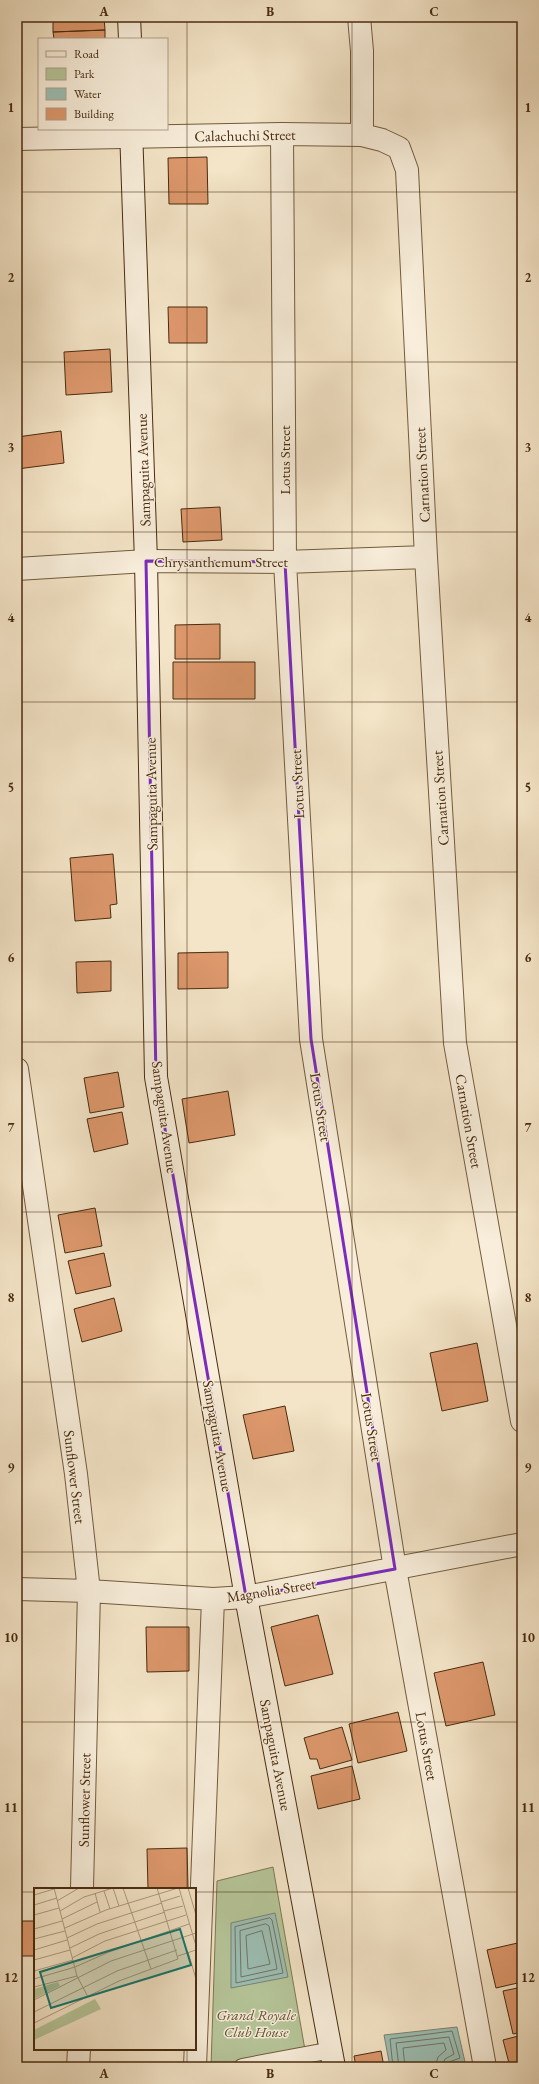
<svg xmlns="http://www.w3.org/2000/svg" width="539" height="2084" font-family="'EB Garamond',serif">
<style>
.green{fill:#b6c69a;stroke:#7f7854}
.water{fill:#9cbfb5;stroke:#7a8473}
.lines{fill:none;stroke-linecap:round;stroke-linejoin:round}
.shore{stroke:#727562;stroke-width:1}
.building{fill:#dd986c;stroke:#482b0f}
.service-casing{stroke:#735a3d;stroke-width:18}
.minor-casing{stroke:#735a3d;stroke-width:24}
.secondary-casing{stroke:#482b0f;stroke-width:24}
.service{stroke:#f8eedb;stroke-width:16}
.minor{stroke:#f8eedb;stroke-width:22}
.secondary{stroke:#f8eedb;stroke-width:22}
.marked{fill:none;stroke:#7b2cbf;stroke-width:3;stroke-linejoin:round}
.grid{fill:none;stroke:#482b0f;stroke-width:1;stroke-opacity:0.55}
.labels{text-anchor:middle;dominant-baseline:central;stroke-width:3;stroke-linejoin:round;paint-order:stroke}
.street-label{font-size:15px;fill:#482b0f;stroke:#f8eedb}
.park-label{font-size:15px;font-style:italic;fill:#645232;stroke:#f8eedb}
.inset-road{fill:none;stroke:#af9b7e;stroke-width:1}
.view{fill:#0f766e;fill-opacity:0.15;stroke:#0f766e;stroke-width:2}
.inset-edge{fill:none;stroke:#482b0f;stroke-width:2}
.neatline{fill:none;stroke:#482b0f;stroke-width:1.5}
.grid-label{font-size:13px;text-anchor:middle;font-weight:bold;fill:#482b0f}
</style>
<rect width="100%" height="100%" fill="#f4e5c8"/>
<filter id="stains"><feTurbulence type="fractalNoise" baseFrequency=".005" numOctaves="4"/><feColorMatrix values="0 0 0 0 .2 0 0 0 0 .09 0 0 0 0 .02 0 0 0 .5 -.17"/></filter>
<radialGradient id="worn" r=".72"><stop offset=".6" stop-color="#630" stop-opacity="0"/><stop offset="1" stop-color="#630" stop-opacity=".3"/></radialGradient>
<path class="green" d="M273 1867 308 2067H211L217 1881Z"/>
<path class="water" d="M275 1913 288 1977 231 1988V1923Z
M457 2027 465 2062 443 2067H390L384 2035Z"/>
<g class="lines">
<path class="shore" d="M270 1918 272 1920 283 1973 236 1983 235 1927Z
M266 1924 269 1926 277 1969 241 1977 240 1931Z
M262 1931 270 1964 248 1969 246 1936Z
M393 2067 390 2039 452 2031 460 2058 449 2062 447 2067
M399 2067 396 2043 449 2037 454 2054 445 2059 442 2067
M405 2067 403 2048 444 2043 446 2050 438 2057 435 2067"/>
</g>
<path class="building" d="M53 17H104L105 30 53 32Z
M105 30V39H54L53 32Z
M207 157 208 204H169L168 158Z
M168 307H207V343H169Z
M110 349 112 392 66 395 64 352Z
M61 431 64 463 17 469V437Z
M220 507 222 540 183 542 181 509Z
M220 624V659H175V625Z
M173 662H255V699H173Z
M113 854 117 904 110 905 111 918 75 921 70 858Z
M228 952V988L178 989V953Z
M111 961V991L77 993 76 962Z
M118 1072 124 1107 90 1113 84 1078Z
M228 1091 235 1135 189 1143 182 1099Z
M122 1112 128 1144 94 1152 87 1119Z
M95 1208 102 1246 65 1253 58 1215Z
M104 1253 111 1286 76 1294 68 1261Z
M114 1298 122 1331 82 1342 74 1309Z
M477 1343 488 1401 442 1411 430 1353Z
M285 1406 294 1451 253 1459 243 1415Z
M318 1615 333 1674 285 1686 271 1627Z
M146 1627H189V1671L147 1672Z
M483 1662 495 1715 446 1726 434 1673Z
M398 1712 407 1751 358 1763 349 1724Z
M342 1727 352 1760 320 1769 317 1759H310L304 1738Z
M352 1766 360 1799 318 1809 311 1776Z
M187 1848 188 1888 148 1889 147 1849Z
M22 1921H35V1956H21Z
M522 1942V1982L496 1988 487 1950Z
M522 1987V2032L513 2034 503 1991Z
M522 2035V2067H510L503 2040Z
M381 2051 384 2067H356L354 2056Z"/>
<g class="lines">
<g class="service-casing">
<path id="service" d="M242 2067 332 2050"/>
</g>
<g class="minor-casing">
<path id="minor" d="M359 17 362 51V135
M282 134 285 562 311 1039 395 1569 485 2067
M17 139 282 134 362 135 382 140 399 148 407 170 426 557 455 1043 522 1421
M17 569 146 561 285 562 426 557
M17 1069 76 1474 89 1591 82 1889
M17 1589 89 1591 213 1599 246 1597 522 1544
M78 2067 79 2049
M195 2067 213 1599"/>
</g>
<g class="secondary-casing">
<path id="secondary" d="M129 17 130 39
M131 129 146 561 156 1077 246 1597 334 2067"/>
</g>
<use href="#service" class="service"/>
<use href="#minor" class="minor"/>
<use href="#secondary" class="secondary"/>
</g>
<path class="marked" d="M146 561 285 562 311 1039 395 1569 246 1597 156 1077Z"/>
<path class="grid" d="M187 17V1889M352 17V2067M17 192H522M17 362H522M17 532H522M17 702H522M17 872H522M17 1042H522M17 1212H522M17 1382H522M17 1552H522M17 1722H522M17 1892H35M195 1892H522M187 2049V2067"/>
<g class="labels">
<g class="street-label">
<text transform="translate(245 135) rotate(-1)">Calachuchi Street</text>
<text transform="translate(284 460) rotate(-90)">Lotus Street</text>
<text transform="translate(143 470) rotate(-92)">Sampaguita Avenue</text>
<text transform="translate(422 475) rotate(-93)">Carnation Street</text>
<text x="221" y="561">Chrysanthemum Street</text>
<text transform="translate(297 784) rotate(-93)">Lotus Street</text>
<text transform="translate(151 794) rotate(-91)">Sampaguita Avenue</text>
<text transform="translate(440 798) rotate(-94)">Carnation Street</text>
<text transform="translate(321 1107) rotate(81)">Lotus Street</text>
<text transform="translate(165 1117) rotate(82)">Sampaguita Avenue</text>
<text transform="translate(469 1121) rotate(80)">Carnation Street</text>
<text transform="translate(372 1427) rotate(81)">Lotus Street</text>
<text transform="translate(218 1436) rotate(80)">Sampaguita Avenue</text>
<text transform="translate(75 1477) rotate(83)">Sunflower Street</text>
<text transform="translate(271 1590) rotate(-9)">Magnolia Street</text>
<text transform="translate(427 1746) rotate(80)">Lotus Street</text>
<text transform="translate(276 1755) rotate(79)">Sampaguita Avenue</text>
<text transform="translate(84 1800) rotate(-89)">Sunflower Street</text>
</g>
<g class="park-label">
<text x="256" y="2014">Grand Royale<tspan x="256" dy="17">Club House</tspan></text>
</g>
</g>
<g transform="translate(34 1888)">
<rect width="162" height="162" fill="#f4e5c8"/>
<path d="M24 94 26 98 0 111V101ZM61 111 67 121 0 152V142Z" fill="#b6c69a"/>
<path class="inset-road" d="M20 0 43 88 54 109M79 0 85 18M89 0 117 81M145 0 162 58M154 0 162 27M70 3 76 21M61 5 66 24M0 7 20 1M23 13 45 0M127 14 146 8M0 17 23 10M26 23 50 9 79 0M130 23 149 18M0 27 25 20M28 31 63 14M31 40 72 22 144 0M0 41 28 33M33 50 63 36 128 15M0 51 31 43M36 60 65 46 131 24M0 62 33 52M154 64 162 91M144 68 162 62M38 70 71 53 152 27M0 72 36 62M0 83 39 72M0 91 41 79 75 64 155 36M0 99 43 88M0 112 77 73 162 45M0 124 83 83 143 62M0 135 85 93 144 71 123 0"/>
<path class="view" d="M146 41 157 77 17 120 6 84Z"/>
<rect width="162" height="162" class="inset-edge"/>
</g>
<rect width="539" height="2084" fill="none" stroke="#f4e5c8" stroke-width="44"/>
<rect x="38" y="38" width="130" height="92" fill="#f8eedb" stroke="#b2a089"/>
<rect x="46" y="51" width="20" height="6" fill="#f8eedb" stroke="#b2a089"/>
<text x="74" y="58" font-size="12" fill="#482b0f">Road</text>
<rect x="46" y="68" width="20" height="12" fill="#b6c69a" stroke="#b2a089"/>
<text x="74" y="78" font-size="12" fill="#482b0f">Park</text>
<rect x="46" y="88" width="20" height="12" fill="#9cbfb5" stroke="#b2a089"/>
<text x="74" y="98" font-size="12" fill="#482b0f">Water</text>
<rect x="46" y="108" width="20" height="12" fill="#dd986c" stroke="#b2a089"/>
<text x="74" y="118" font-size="12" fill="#482b0f">Building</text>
<rect x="22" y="22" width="495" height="2040" class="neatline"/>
<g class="grid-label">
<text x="104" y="16">A</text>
<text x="270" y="16">B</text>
<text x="434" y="16">C</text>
<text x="11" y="112">1</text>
<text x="528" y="112">1</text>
<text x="11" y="282">2</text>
<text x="528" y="282">2</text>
<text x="11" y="452">3</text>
<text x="528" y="452">3</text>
<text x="11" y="622">4</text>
<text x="528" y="622">4</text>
<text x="11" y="792">5</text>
<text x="528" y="792">5</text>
<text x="11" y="962">6</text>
<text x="528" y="962">6</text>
<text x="11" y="1132">7</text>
<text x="528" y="1132">7</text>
<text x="11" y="1302">8</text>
<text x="528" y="1302">8</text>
<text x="11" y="1472">9</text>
<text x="528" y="1472">9</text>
<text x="11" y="1642">10</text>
<text x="528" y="1642">10</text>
<text x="11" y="1812">11</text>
<text x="528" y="1812">11</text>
<text x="11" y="1982">12</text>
<text x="528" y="1982">12</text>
<text x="104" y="2078">A</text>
<text x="270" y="2078">B</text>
<text x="434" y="2078">C</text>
</g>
<rect width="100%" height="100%" filter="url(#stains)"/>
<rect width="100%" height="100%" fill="url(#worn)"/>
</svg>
